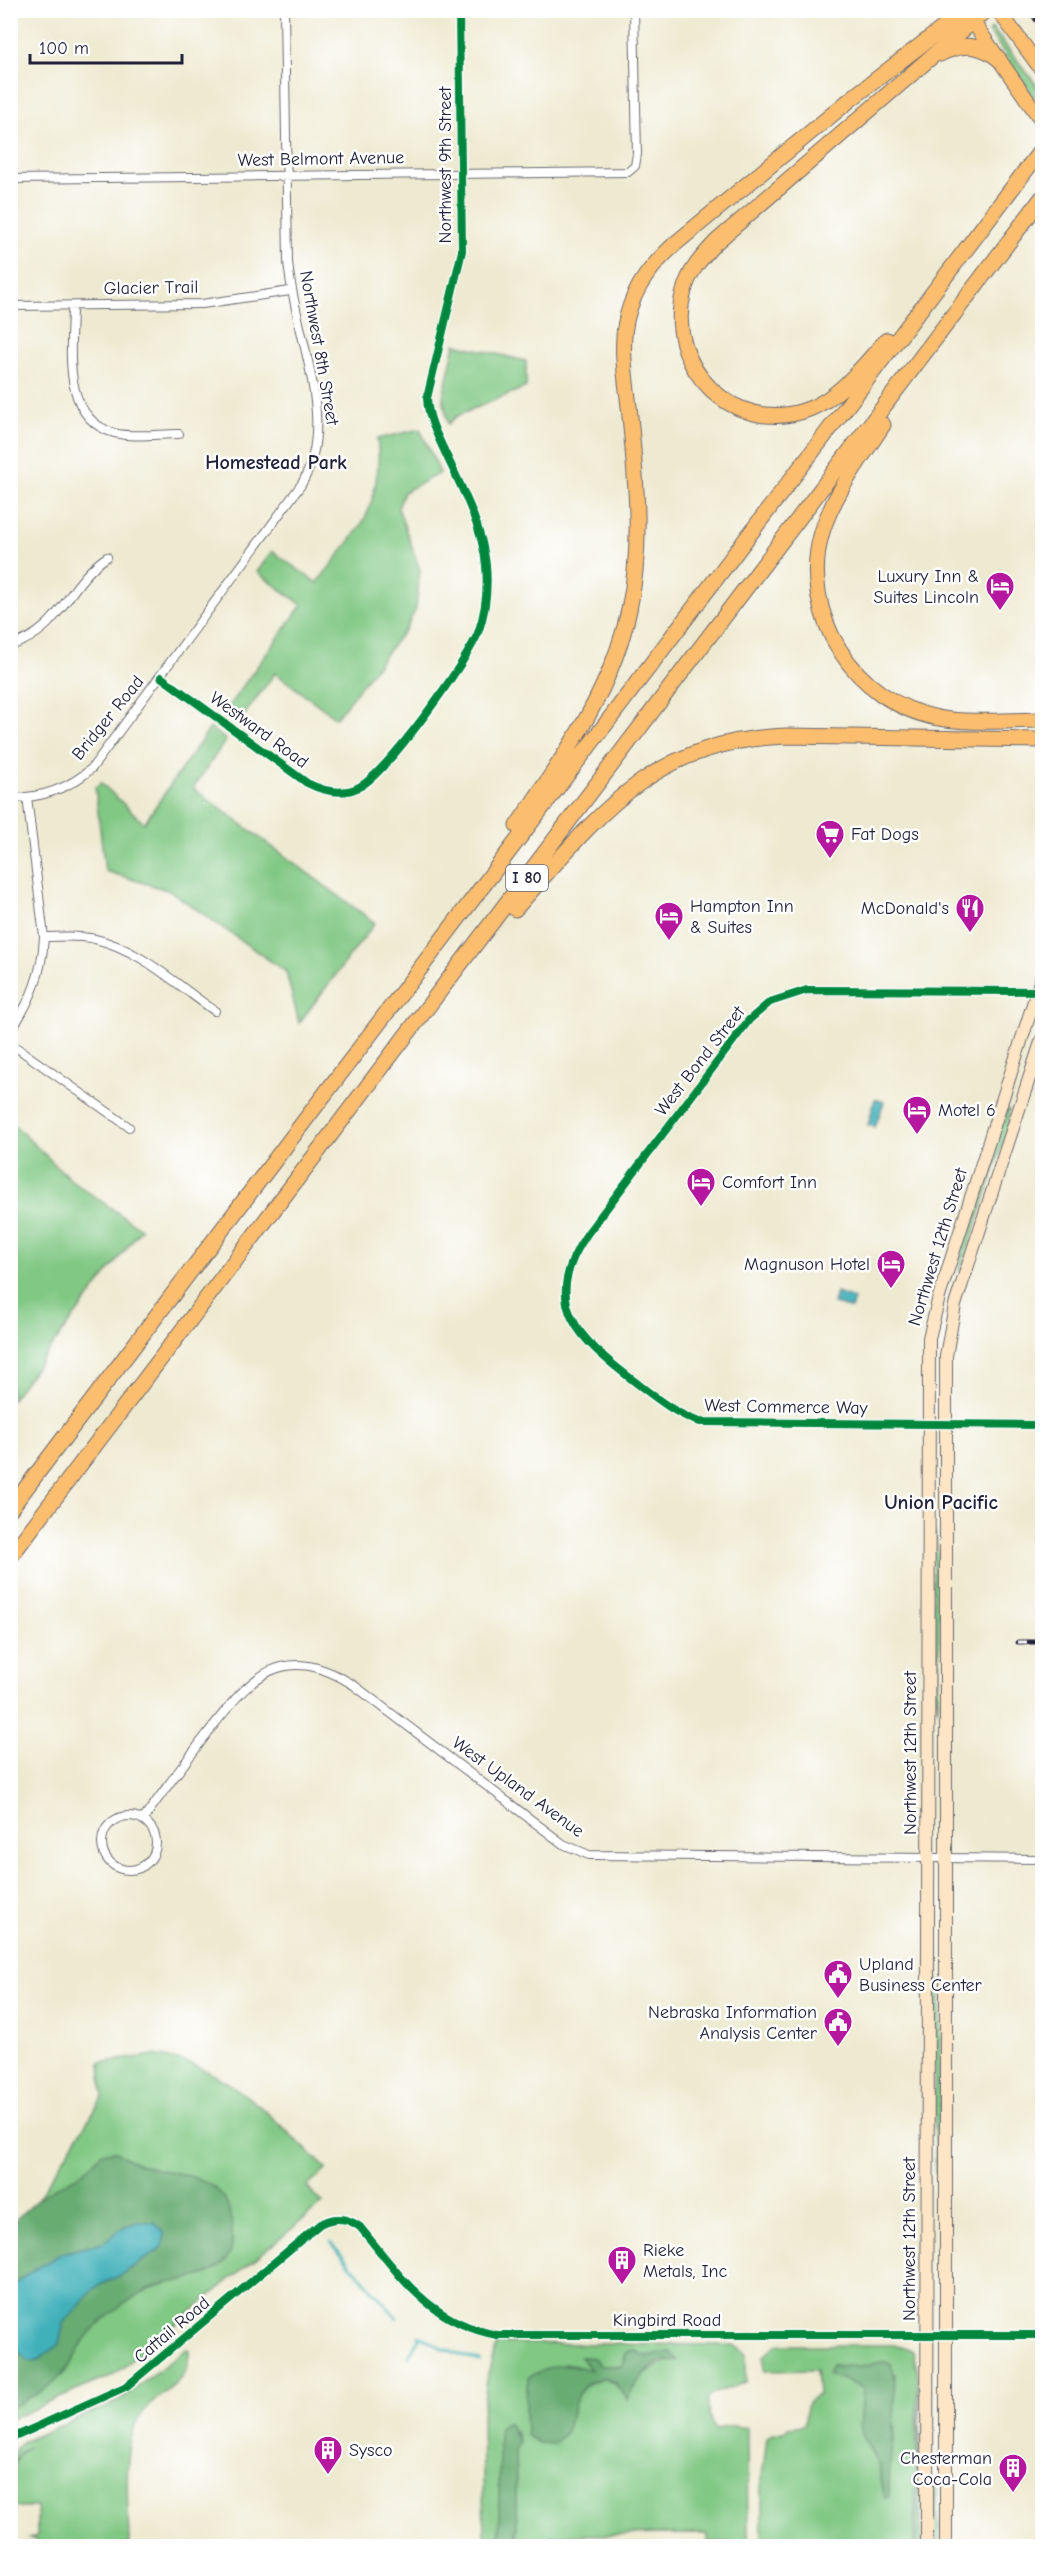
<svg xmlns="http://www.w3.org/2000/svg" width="1053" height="2557" font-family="'Comic Neue',sans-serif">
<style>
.green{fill:#81c884;stroke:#527560;stroke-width:1.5;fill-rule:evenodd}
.forest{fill:#68ac72;stroke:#456756;stroke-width:1.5}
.water{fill:#3fb0b9;stroke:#30697a;stroke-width:1.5}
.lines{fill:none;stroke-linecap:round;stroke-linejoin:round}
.stream{stroke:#3fb0b9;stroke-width:3}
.street-casing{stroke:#696870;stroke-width:10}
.secondary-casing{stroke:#696870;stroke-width:14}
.primary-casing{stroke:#696870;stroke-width:16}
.highway-casing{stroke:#696870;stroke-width:17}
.street{stroke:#fff;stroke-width:8}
.secondary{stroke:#fde5c5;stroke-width:12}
.primary{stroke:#fbbd6e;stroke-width:14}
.highway{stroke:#fbbd6e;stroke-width:15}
.rail-casing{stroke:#22223b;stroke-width:5}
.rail{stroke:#fff;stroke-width:3;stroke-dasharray:9;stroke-linecap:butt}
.cycleway-casing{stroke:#fff;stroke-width:11}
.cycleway{stroke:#00873e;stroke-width:8}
.labels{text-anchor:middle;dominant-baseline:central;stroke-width:5;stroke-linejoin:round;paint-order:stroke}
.shield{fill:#fff;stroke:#646476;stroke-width:1.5}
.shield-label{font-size:16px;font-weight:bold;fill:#22223b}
.street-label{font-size:18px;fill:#22223b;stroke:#fff}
.poi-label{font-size:18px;fill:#22223b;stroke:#fff;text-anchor:start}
.neighbourhood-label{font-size:20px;font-weight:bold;fill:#22223b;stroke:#fff}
</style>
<rect width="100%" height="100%" fill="#fff"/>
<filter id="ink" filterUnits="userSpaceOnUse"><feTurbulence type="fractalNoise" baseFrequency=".0167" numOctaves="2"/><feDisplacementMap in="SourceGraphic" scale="12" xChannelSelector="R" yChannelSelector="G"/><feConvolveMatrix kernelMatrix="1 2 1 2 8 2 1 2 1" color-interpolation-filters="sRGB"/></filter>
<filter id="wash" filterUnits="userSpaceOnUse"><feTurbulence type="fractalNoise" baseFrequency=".008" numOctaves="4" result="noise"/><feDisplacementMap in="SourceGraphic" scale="24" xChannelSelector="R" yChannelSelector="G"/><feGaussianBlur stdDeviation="1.35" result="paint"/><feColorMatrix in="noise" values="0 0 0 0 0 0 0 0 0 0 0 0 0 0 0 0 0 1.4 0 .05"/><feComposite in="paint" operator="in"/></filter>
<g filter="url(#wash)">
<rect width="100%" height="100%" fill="#eeead1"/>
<path class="green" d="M992 28 1042 92V109L989 31Z
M455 344 526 361V387L457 416 448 424 443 397Z
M420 429 440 473 404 492 398 508 420 570 416 609 406 628 336 718 275 673 242 718 227 708 302 605 257 572 272 551 317 583C333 562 352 541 365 518 375 500 381 459 377 439Z
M210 728 226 740 193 788 375 923 299 1023 286 972 170 891 105 871 95 787 101 783 144 823Z
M1007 1109 1009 1110 1008 1128 961 1271H959L961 1251Z
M11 1122 71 1180 141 1229 11 1400Z
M933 1532H935L940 1566 938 1710 933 1680Z
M936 1970 940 1993V2173H935L933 1971Z
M153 2055C228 2064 274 2121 327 2169L307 2187 323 2203 115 2374 11 2419 10 2242 103 2097 100 2063Z
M497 2343 734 2345 746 2354V2381C734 2390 719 2388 708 2398 708 2409 708 2421 716 2429L733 2426 747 2428 748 2541 743 2544 708 2543V2534L552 2535V2546H517L515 2448 519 2443 515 2430 500 2505 499 2546H484L482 2414 488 2373ZM632 2350 647 2357 671 2352 677 2360C654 2364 637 2375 628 2399 612 2377 597 2370 578 2394L565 2363 592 2371 582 2358 601 2366H623L626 2353Z
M777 2345H894L913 2351 918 2375 914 2546H762V2476L767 2438 771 2434 786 2430 788 2427 804 2425C806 2414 805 2398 818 2395L816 2370 764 2371V2356ZM832 2365 895 2374 892 2418 895 2428 889 2466V2496L885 2498 878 2463 863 2438V2388L837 2376Z
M186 2349 189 2351C191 2387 154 2392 139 2418 121 2448 129 2511 129 2546H36V2540L29 2538 37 2536V2507H11C10 2487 10 2459 28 2447L17 2455 11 2479V2454L24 2441 119 2401Z
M920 2380 921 2546H916Z
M932 2479H936L940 2546H932Z"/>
<path class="forest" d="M117 2151C147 2178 196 2164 223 2196 231 2205 235 2242 230 2253 217 2283 174 2277 149 2289 132 2297 96 2323 85 2339 76 2353 73 2365 60 2377 46 2390 28 2399 11 2408L10 2226C19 2216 28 2207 38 2199 62 2180 83 2180 102 2152Z
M632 2350 647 2356 671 2352 678 2360C672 2361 664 2361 659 2363 646 2368 632 2387 628 2400L614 2382 603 2378 587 2383 578 2394 566 2431 554 2444 539 2443 526 2435 525 2409 528 2378C556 2361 562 2364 591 2370L581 2357 594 2358 601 2366H623L626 2353Z
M880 2362H889C903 2379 887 2468 889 2496L885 2499 878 2463 863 2438 860 2426 863 2388 828 2374 832 2365 861 2367Z
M508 2422 519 2443 515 2448 517 2546H499V2428Z"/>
<path class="water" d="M875 1099 884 1102 875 1127 868 1125Z
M836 1293 854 1299 851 1309 833 1303Z
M139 2222H154L164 2233V2240L162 2248 121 2275 96 2287 64 2323 59 2344 40 2359 30 2362 11 2345V2288L29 2273 62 2253 103 2243 125 2226Z"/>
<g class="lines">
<path class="stream" d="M331 2242 397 2318
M419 2335 442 2348 480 2361
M408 2357 420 2336"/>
</g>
</g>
<g filter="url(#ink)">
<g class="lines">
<g class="street-casing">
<path id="street" d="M10 179 628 172 635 166 637 154 634 10
M10 306 202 304 290 291
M72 306C72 348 60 417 114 433 133 438 159 434 179 434
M10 646C64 629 65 585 107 557
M161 677 307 783C323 791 342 796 359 787 386 774 466 663 478 633 486 611 488 588 486 565 482 525 461 487 444 450 436 433 428 417 427 398L462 251 459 10
M10 798C41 798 69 789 92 768L301 485C340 420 293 332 288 261L284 10
M44 937C61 937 79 935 95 939 140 949 178 986 215 1011
M1041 991 807 990 770 1002 749 1020 587 1234C539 1304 579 1339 634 1381 655 1397 675 1414 700 1422L1042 1425
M10 1032C31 1001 42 974 44 937L27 797
M10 1043 129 1127
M102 1843a27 27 0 1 1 54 0a27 27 0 1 1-54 0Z
M143 1820C162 1792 183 1766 203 1739 248 1681 279 1637 355 1686L563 1844 589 1855 1042 1859
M10 2439 127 2386 320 2224C333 2217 347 2217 360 2227 401 2277 429 2322 497 2335H1042"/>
</g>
<g class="secondary-casing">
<path id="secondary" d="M927 2546 929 1338 939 1297 1042 976
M946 2546V1356L955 1305 1042 1039"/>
</g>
<g class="primary-casing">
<path id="primary" d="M998 10 1042 70
M966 12 1042 121
M972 22 988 10"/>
</g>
<g class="highway-casing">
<path id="highway" d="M940 54C962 43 979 43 999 59
M887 340C864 364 841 397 809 409 734 438 663 365 684 291 689 271 702 257 716 242L972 22
M883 425C861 459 834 493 822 532 798 614 854 702 938 718 971 724 1009 720 1042 720
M517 826C563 758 611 693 629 610 643 545 636 482 630 416 627 384 619 348 627 317 635 285 653 264 676 243L851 99 965 11
M515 909C598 816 650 741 786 736L1042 740
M10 1509 1042 149
M10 1557 1042 198"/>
</g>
<use href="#street" class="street"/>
<use href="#secondary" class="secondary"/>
<use href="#primary" class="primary"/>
<use href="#highway" class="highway"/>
<g class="rail-casing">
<path id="rail" d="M1030 10 1042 29
M1018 1642H1042"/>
</g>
<use href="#rail" class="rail"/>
<g class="cycleway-casing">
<path id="cycleway" d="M161 677 307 783C323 791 342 796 359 787 386 774 466 663 478 633 486 611 488 588 486 565 482 525 461 487 444 450 436 433 428 417 427 398L462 251 459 10
M1042 991 807 990 770 1002 749 1020 587 1234C539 1304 579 1339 634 1381 655 1397 675 1414 700 1422L1042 1425
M10 2439 127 2386 320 2224C333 2217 347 2217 360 2227 401 2277 429 2322 497 2335H1042"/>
</g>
<use href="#cycleway" class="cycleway"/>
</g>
</g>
<defs>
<g id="hotel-pin" transform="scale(1.5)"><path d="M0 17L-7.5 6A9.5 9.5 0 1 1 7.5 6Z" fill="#b5179e" stroke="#fff"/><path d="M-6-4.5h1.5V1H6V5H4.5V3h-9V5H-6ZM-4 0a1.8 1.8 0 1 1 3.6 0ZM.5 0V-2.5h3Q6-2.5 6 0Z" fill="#fff"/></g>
<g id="supermarket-pin" transform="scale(1.5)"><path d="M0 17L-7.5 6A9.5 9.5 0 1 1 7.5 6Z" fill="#b5179e" stroke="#fff"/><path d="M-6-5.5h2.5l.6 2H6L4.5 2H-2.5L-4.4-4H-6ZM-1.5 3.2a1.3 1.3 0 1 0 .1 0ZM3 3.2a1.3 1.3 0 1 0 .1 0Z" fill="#fff"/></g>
<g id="restaurant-pin" transform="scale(1.5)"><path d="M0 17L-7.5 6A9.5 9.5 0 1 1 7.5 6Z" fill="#b5179e" stroke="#fff"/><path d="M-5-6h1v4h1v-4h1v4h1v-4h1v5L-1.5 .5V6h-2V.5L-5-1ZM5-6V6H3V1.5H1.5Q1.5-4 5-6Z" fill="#fff"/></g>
<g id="civic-pin" transform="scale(1.5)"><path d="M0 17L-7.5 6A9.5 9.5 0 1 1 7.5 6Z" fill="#b5179e" stroke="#fff"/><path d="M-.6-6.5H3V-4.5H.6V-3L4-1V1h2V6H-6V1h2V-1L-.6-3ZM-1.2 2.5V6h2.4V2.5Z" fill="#fff"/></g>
<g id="building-pin" transform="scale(1.5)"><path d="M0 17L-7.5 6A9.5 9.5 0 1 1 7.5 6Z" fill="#b5179e" stroke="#fff"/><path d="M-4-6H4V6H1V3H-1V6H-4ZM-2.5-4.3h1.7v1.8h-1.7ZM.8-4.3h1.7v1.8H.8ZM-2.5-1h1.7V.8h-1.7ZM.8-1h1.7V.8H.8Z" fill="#fff"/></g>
</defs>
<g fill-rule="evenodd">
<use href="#hotel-pin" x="1000" y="586"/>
<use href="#supermarket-pin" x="830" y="834"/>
<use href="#restaurant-pin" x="970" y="908"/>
<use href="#hotel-pin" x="669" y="916"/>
<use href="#hotel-pin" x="917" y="1110"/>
<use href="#hotel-pin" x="701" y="1182"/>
<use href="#hotel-pin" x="891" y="1264"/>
<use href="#civic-pin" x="838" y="1974"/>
<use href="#civic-pin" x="838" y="2022"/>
<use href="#building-pin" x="622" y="2260"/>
<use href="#building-pin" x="328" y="2450"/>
<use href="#building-pin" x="1013" y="2468"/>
</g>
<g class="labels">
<rect class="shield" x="506" y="865" width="42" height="26" rx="4.5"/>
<g class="shield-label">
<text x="527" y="878">I 80</text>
</g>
<g class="street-label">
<text transform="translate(321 159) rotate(-1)">West Belmont Avenue</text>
<text transform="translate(445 165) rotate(-90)">Northwest 9th Street</text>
<text transform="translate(151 288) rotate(-1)">Glacier Trail</text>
<text transform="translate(319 348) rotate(80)">Northwest 8th Street</text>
<text transform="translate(108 718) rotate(-51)">Bridger Road</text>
<text transform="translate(259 730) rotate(36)">Westward Road</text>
<text transform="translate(700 1061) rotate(-52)">West Bond Street</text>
<text transform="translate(938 1247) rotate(-73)">Northwest 12th Street</text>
<text transform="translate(786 1407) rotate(1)">West Commerce Way</text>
<text transform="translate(910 1753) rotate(-90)">Northwest 12th Street</text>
<text transform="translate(518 1787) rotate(36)">West Upland Avenue</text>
<text transform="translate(909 2239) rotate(-90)">Northwest 12th Street</text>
<text x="667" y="2320">Kingbird Road</text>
<text transform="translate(172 2330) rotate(-40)">Cattail Road</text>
</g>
<g class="poi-label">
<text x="979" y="576" text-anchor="end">Luxury Inn &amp;<tspan x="979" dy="21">Suites Lincoln</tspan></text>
<text x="851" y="834">Fat Dogs</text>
<text x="690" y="906">Hampton Inn<tspan x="690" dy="21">&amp; Suites</tspan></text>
<text x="949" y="908" text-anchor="end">McDonald's</text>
<text x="938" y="1110">Motel 6</text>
<text x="722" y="1182">Comfort Inn</text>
<text x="870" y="1264" text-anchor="end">Magnuson Hotel</text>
<text x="859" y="1964">Upland<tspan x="859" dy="21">Business Center</tspan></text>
<text x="817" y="2012" text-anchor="end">Nebraska Information<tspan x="817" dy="21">Analysis Center</tspan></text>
<text x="643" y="2250">Rieke<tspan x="643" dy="21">Metals, Inc</tspan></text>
<text x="349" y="2450">Sysco</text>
<text x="992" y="2458" text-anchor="end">Chesterman<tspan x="992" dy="21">Coca-Cola</tspan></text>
</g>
<g class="neighbourhood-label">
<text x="276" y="462">Homestead Park</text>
<text x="941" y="1502">Union Pacific</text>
</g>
</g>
<rect width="1053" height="2557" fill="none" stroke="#fff" stroke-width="36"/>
<path d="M30 54v9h152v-9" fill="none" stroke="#22223b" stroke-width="3"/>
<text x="39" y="54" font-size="18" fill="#22223b" stroke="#ffffff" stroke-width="4.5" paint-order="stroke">100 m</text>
</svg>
